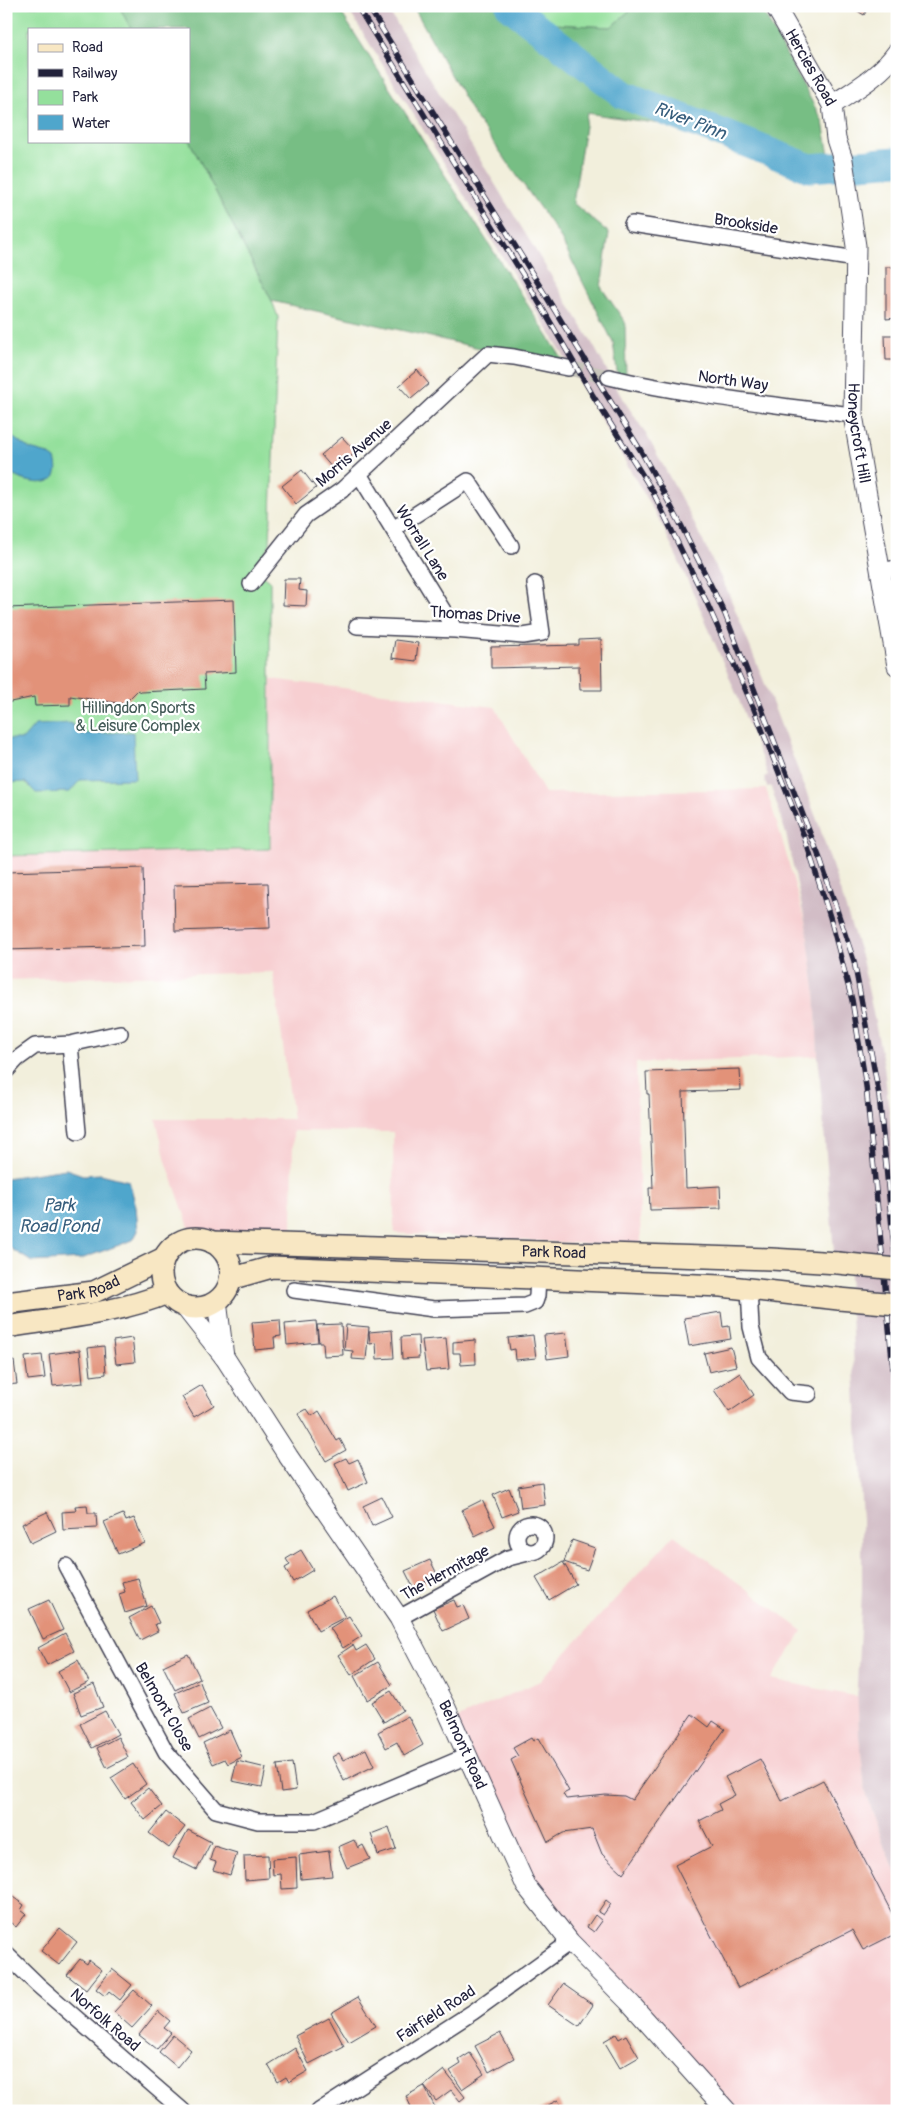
<svg xmlns="http://www.w3.org/2000/svg" width="903" height="2117" font-family="Pangolin,sans-serif">
<style>
.built{fill:#f7cfd1}
.industrial{fill:#d2bdc6}
.green{fill:#94e09c;stroke:#5b816c}
.forest{fill:#77be84;stroke:#4c7060}
.water{fill:#4fa6cc;stroke:#386484}
.lines{fill:none;stroke-linecap:round;stroke-linejoin:round}
.river{stroke:#4fa6cc;stroke-width:29}
.building{fill:#e29279}
.minor-tunnel{stroke:#c8c6bc;stroke-width:15;stroke-dasharray:15 8;stroke-linecap:butt}
.minor-casing{stroke:#414153;stroke-width:18}
.tertiary-casing{stroke:#414153;stroke-width:21}
.secondary-casing{stroke:#414153;stroke-width:24}
.minor{stroke:#fff;stroke-width:15}
.tertiary{stroke:#fff;stroke-width:19}
.secondary{stroke:#f8e7c3;stroke-width:21}
.rail-casing{stroke:#22223b;stroke-width:5.5}
.rail{stroke:#fff;stroke-width:4;stroke-dasharray:11;stroke-linecap:butt}
.secondary-bridge-casing{stroke:#414153;stroke-width:24;stroke-linecap:butt}
.secondary-bridge{stroke:#f8e7c3;stroke-width:21}
.labels{text-anchor:middle;dominant-baseline:central;stroke-width:4.5;stroke-linejoin:round;paint-order:stroke}
.street-label{font-size:16px;fill:#22223b;stroke:#fff}
.park-label{font-size:16px;fill:#445b58;stroke:#fff}
.water-label{font-size:18px;font-style:italic;fill:#365d7c;stroke:#fff}
</style>
<rect width="100%" height="100%" fill="#fff"/>
<filter id="ink" filterUnits="userSpaceOnUse"><feTurbulence type="fractalNoise" baseFrequency=".02" numOctaves="2"/><feDisplacementMap in="SourceGraphic" scale="10" xChannelSelector="R" yChannelSelector="G"/><feConvolveMatrix kernelMatrix="1 2 1 2 8 2 1 2 1" color-interpolation-filters="sRGB"/></filter>
<filter id="wash" filterUnits="userSpaceOnUse"><feTurbulence type="fractalNoise" baseFrequency=".0096" numOctaves="4" result="noise"/><feDisplacementMap in="SourceGraphic" scale="20" xChannelSelector="R" yChannelSelector="G"/><feGaussianBlur stdDeviation="1.12" result="paint"/><feColorMatrix in="noise" values="0 0 0 0 0 0 0 0 0 0 0 0 0 0 0 0 0 1.4 0 .05"/><feComposite in="paint" operator="in"/></filter>
<g filter="url(#wash)">
<rect width="100%" height="100%" fill="#f2efdc"/>
<path class="built" d="M271 679 495 707 545 793 766 789 781 836 806 925 815 988 818 1056 636 1063 641 1247 394 1233 393 1132 293 1131 292 1233H191L166 1161 156 1119H293L273 972 6 980V856L270 849Z
M674 1535 803 1631 771 1679 858 1697 859 1735 865 1789 885 1849 897 1874V2111H727L526 1886 452 1721 540 1681Z"/>
<path class="industrial" d="M346 6H386L591 341 621 396 646 434 689 513 728 592 767 689 819 825 862 959 884 1066 897 1182V1874L885 1849 865 1789 859 1735 857 1685 862 1592V1520L848 1256 834 1253 818 1056 815 988 806 925 786 834 771 786 767 787 764 777 768 775 738 698 697 601 662 525 563 354Z"/>
<path class="green" d="M6 6H119L131 29H29V141L189 140 272 301 278 317 270 544 255 570 270 581V849L6 856Z
M528 6H635L611 27 552 24Z"/>
<path class="forest" d="M119 6H337L568 368 272 301 189 140V29H131Z
M413 6H528L552 24 611 27 635 6H760L823 122 833 177 721 133 587 113 573 203 609 233 601 287 625 322 626 381 618 379 613 342 559 235 472 112Z"/>
<path class="water" d="M6 433 30 449 48 454 55 459C66 493 22 484 6 471Z
M71 723 79 734 133 732 135 779 80 780 70 792 36 793 25 782 6 783V739H23L35 725Z
M66 1169 83 1175 101 1174 129 1181 136 1206 138 1231 133 1240 81 1259 32 1262 7 1246 6 1243V1178Z"/>
<g class="lines">
<path class="river" d="M510 6 624 95 810 168 897 161"/>
</g>
<g id="blocks">
<path class="building" d="M850 6H869L864 15Z
M886 267H897V318L886 319Z
M885 335H897V360H886Z
M417 370 429 384 411 399 399 386Z
M342 437 356 452 334 470 321 455Z
M302 470 316 488 296 504 282 486Z
M284 579H300L299 590 307 591 306 606 283 605Z
M234 600 236 672 204 674 205 689 141 692 138 690 124 704 70 696V705L35 706 34 697 6 703V608Z
M601 639 602 690H580L579 666 491 668V647L579 645V640Z
M395 640 418 643 416 661 392 658Z
M143 868 145 946 6 950V872Z
M268 883 270 928 175 931 174 885Z
M740 1069 741 1090 683 1092 686 1188 720 1186 721 1208 650 1210 649 1188H653L649 1094H647L646 1072Z
M721 1312 723 1327 729 1326 731 1339 689 1346 684 1318Z
M280 1320 281 1336 274 1337 275 1348 255 1350 252 1322Z
M316 1321 318 1342 287 1345 285 1324Z
M341 1324 343 1355 324 1356 323 1343H319L317 1325Z
M346 1325 369 1327 366 1360 352 1359 353 1351 344 1350Z
M392 1330 394 1358 377 1359 376 1343 370 1344 369 1332Z
M566 1333 569 1356 547 1359 544 1335Z
M533 1335 536 1358 516 1360 515 1349 510 1350 508 1338Z
M418 1336 419 1358 402 1359 401 1337Z
M132 1338 135 1362 116 1364 113 1341Z
M446 1338 449 1369 426 1371 422 1340Z
M475 1340 476 1364 461 1365 460 1353H453V1342Z
M104 1346 106 1374 91 1376 88 1348Z
M731 1347 736 1366 709 1372 704 1353Z
M80 1350 83 1383 53 1386 49 1354Z
M42 1355 45 1378 28 1380 25 1357Z
M14 1361 17 1384 6 1385V1362Z
M740 1373 754 1395 729 1412 714 1390Z
M202 1385 214 1405 194 1417 182 1397Z
M307 1409 312 1416 319 1411 337 1441 340 1439 346 1450 326 1461 298 1414Z
M346 1458 349 1463 358 1459 368 1482 348 1491 335 1463Z
M542 1482 545 1505 521 1508 518 1486Z
M509 1488 518 1511 502 1517 493 1495Z
M382 1497 392 1517 372 1526 363 1506Z
M482 1500 495 1526 475 1536 462 1510Z
M87 1505 88 1513H96L97 1528 63 1530 62 1512 76 1511 75 1506Z
M47 1512 56 1531 31 1543 22 1524Z
M123 1514 126 1521 134 1518 145 1543 118 1554 104 1522Z
M572 1540 595 1548 587 1570 564 1562Z
M301 1550 313 1570 293 1582 285 1568 290 1565 286 1559Z
M430 1560 438 1576 413 1587 405 1571Z
M563 1562 576 1584 549 1600 536 1578Z
M138 1578 147 1606 125 1613 119 1594 125 1592 122 1582Z
M333 1596 345 1617 318 1631 307 1610Z
M49 1600 63 1630 43 1639 29 1609Z
M454 1600 457 1607 463 1605 469 1619 443 1631 433 1609Z
M151 1606 159 1623 155 1624 158 1631 140 1640 129 1618Z
M349 1616 362 1636 343 1648 330 1628Z
M65 1633 74 1651 47 1665 38 1648Z
M353 1645 356 1651 366 1645 375 1659 351 1675 338 1655Z
M188 1654 200 1678 175 1690 163 1666Z
M78 1660 89 1682 69 1692 58 1671Z
M378 1662 392 1685 367 1700 354 1676Z
M200 1682 208 1703 184 1713 175 1693Z
M94 1684 103 1707 81 1715 73 1693Z
M391 1691 403 1710 384 1722 372 1702Z
M210 1708 221 1728 199 1739 189 1719Z
M105 1711 118 1734 92 1748 80 1724Z
M692 1714 709 1727 713 1721 725 1729 623 1874 602 1854 592 1829 563 1833 548 1842 511 1760 518 1756 513 1748 531 1738 533 1741 538 1738 569 1791 563 1794 566 1799 606 1795 624 1796 632 1800Z
M408 1716 423 1745 404 1756 397 1742 386 1748 378 1732Z
M230 1730 242 1757 228 1764 225 1759 213 1764 203 1743Z
M118 1737 128 1757 107 1768 97 1748Z
M366 1749 374 1766 344 1781 332 1757 339 1753 343 1760Z
M760 1759 782 1801 823 1780 897 1923V1933L863 1950 852 1930 738 1988 675 1865 712 1846 699 1821 721 1810 718 1804 735 1795 725 1777Z
M237 1761 266 1768 262 1787 232 1781Z
M292 1763 296 1790 281 1792 277 1765Z
M133 1764 146 1784 125 1799 111 1778Z
M148 1788 162 1806 145 1820 131 1802Z
M166 1812 185 1827 169 1848 149 1833Z
M389 1827 396 1849 378 1855 371 1834Z
M188 1830 211 1842 197 1870 173 1858Z
M354 1840 358 1848 363 1845 370 1859 347 1868 338 1847Z
M214 1846 237 1853 230 1875 213 1870 216 1862 210 1860Z
M329 1851 332 1876 301 1879 299 1855Z
M268 1855 269 1878 245 1880 244 1856Z
M296 1857 297 1888 282 1889 281 1874 273 1875 272 1859Z
M6 1892 24 1905 21 1910 26 1914 16 1927 6 1919Z
M606 1900 611 1904 603 1915 598 1912Z
M595 1915 602 1921 594 1932 587 1927Z
M60 1928 77 1942 59 1965 41 1951Z
M80 1959 87 1964 89 1960 102 1970 86 1990 67 1975Z
M112 1969 132 1985 120 2000 109 1991 105 1996 96 1989Z
M563 1984 593 2005 579 2026 548 2005Z
M134 1990 152 2006 132 2028 114 2012Z
M358 1997 376 2026 349 2042 331 2013Z
M158 2011 170 2021 164 2028 171 2033 157 2049 139 2035Z
M329 2018 344 2046 309 2064 295 2036Z
M500 2033 514 2058 489 2072 475 2046Z
M616 2034 619 2039 626 2035 639 2057 620 2068 604 2041Z
M173 2035 191 2050 177 2067 159 2052Z
M295 2048 308 2071 289 2082 286 2077 278 2082 268 2065Z
M470 2053 484 2074 462 2089 450 2071 461 2064 459 2060Z
M444 2070 465 2097 460 2101 451 2090 436 2101 424 2086 436 2109 432 2111H413L406 2096 424 2086Z
M558 2100 564 2111H537Z"/>
</g>
</g>
<g filter="url(#ink)">
<use href="#blocks" fill-opacity="0" stroke="#414153" stroke-width="1"/>
<g class="lines">
<path class="minor-tunnel" d="M568 368 609 377"/>
<g class="minor-casing">
<path id="minor" d="M632 224 856 259
M609 377C689 396 771 404 853 415
M359 474 455 630
M393 529 468 481 511 546
M880 571 897 568
M251 584 306 515 342 490 488 354 514 357 568 368
M357 626 455 630 523 636 542 633 535 584
M70 1044 120 1033
M6 1071 17 1059 35 1046 70 1044 78 1132
M749 1288 751 1327 759 1358 790 1392 809 1394
M294 1290 434 1309 525 1306 535 1302 537 1296 538 1278
M517 1538a14 14 0 1 1 28 0a14 14 0 1 1-28 0Z
M66 1566 166 1752 216 1810 258 1821H314L467 1756
M399 1618 508 1558 532 1552
M6 1954 38 1985 183 2111
M319 2111 473 2012 570 1942"/>
</g>
<g class="tertiary-casing">
<g id="tertiary">
<path id="s1" d="M775 6 832 105 836 139 843 160 856 246 853 415 897 666"/>
<path d="M832 105C856 89 880 76 897 52"/>
<path d="M217 1301 224 1357"/>
<path id="s2" d="M184 1306 225 1358 288 1456 399 1618 446 1708 526 1886 570 1942 632 2005 727 2111"/>
</g>
</g>
<g class="secondary-casing">
<g id="secondary">
<circle cx="196" cy="1273" r="35"/>
<path id="s3" d="M212 1242 771 1259 838 1263"/>
<path d="M230 1279 272 1267 721 1286 839 1299"/>
<path id="s4" d="M6 1303 94 1292 164 1258"/>
<path d="M6 1327C57 1319 120 1313 167 1293"/>
</g>
</g>
<use href="#minor" class="minor"/>
<use href="#tertiary" class="tertiary"/>
<use href="#secondary" class="secondary"/>
<g class="rail-casing">
<path id="rail" d="M357 6 523 275 592 394 653 492 706 601 754 709 805 839 830 917 852 1000 866 1086 897 1411
M368 6 641 451 681 525 725 614 820 859 854 961 879 1095 897 1278"/>
</g>
<use href="#rail" class="rail"/>
<g class="secondary-bridge-casing">
<path id="secondary-bridge" d="M838 1263 897 1269
M839 1299 897 1304"/>
</g>
<use href="#secondary-bridge" class="secondary-bridge"/>
</g>
</g>
<g class="labels">
<g class="street-label">
<text stroke="none"><textPath href="#s1" startOffset="71">Hercies Road</textPath></text>
<text transform="translate(746 224) rotate(9)">Brookside</text>
<text transform="translate(733 381) rotate(8)">North Way</text>
<text stroke="none"><textPath href="#s1" startOffset="445">Honeycroft Hill</textPath></text>
<text transform="translate(354 453) rotate(-41)">Morris Avenue</text>
<text transform="translate(422 543) rotate(58)">Worrall Lane</text>
<text transform="translate(475 615) rotate(4)">Thomas Drive</text>
<text stroke="none"><textPath href="#s3" startOffset="342">Park Road</textPath></text>
<text stroke="none"><textPath href="#s4" startOffset="84">Park Road</textPath></text>
<text transform="translate(445 1573) rotate(-29)">The Hermitage</text>
<text transform="translate(164 1707) rotate(60)">Belmont Close</text>
<text stroke="none"><textPath href="#s2" startOffset="521">Belmont Road</textPath></text>
<text transform="translate(436 2014) rotate(-33)">Fairfield Road</text>
<text transform="translate(105 2020) rotate(41)">Norfolk Road</text>
</g>
<g class="park-label">
<text x="138" y="708">Hillingdon Sports<tspan x="138" dy="18">&amp; Leisure Complex</tspan></text>
</g>
<g class="water-label">
<text transform="translate(690 121) rotate(21)">River Pinn</text>
<text x="59" y="1205">Park<tspan x="59" dy="21">Road Pond</tspan></text>
</g>
</g>
<rect width="903" height="2117" fill="none" stroke="#fff" stroke-width="25"/>
<rect x="28" y="28" width="162" height="115" fill="#ffffff" stroke="#a7a7b1"/>
<rect x="38" y="44" width="25" height="8" fill="#f8e7c3" stroke="#a7a7b1"/>
<text x="72" y="52" font-size="15" fill="#22223b">Road</text>
<rect x="38" y="69" width="25" height="8" fill="#22223b" stroke="#a7a7b1"/>
<text x="72" y="78" font-size="15" fill="#22223b">Railway</text>
<rect x="38" y="90" width="25" height="15" fill="#94e09c" stroke="#a7a7b1"/>
<text x="72" y="102" font-size="15" fill="#22223b">Park</text>
<rect x="38" y="115" width="25" height="15" fill="#4fa6cc" stroke="#a7a7b1"/>
<text x="72" y="128" font-size="15" fill="#22223b">Water</text>
</svg>
